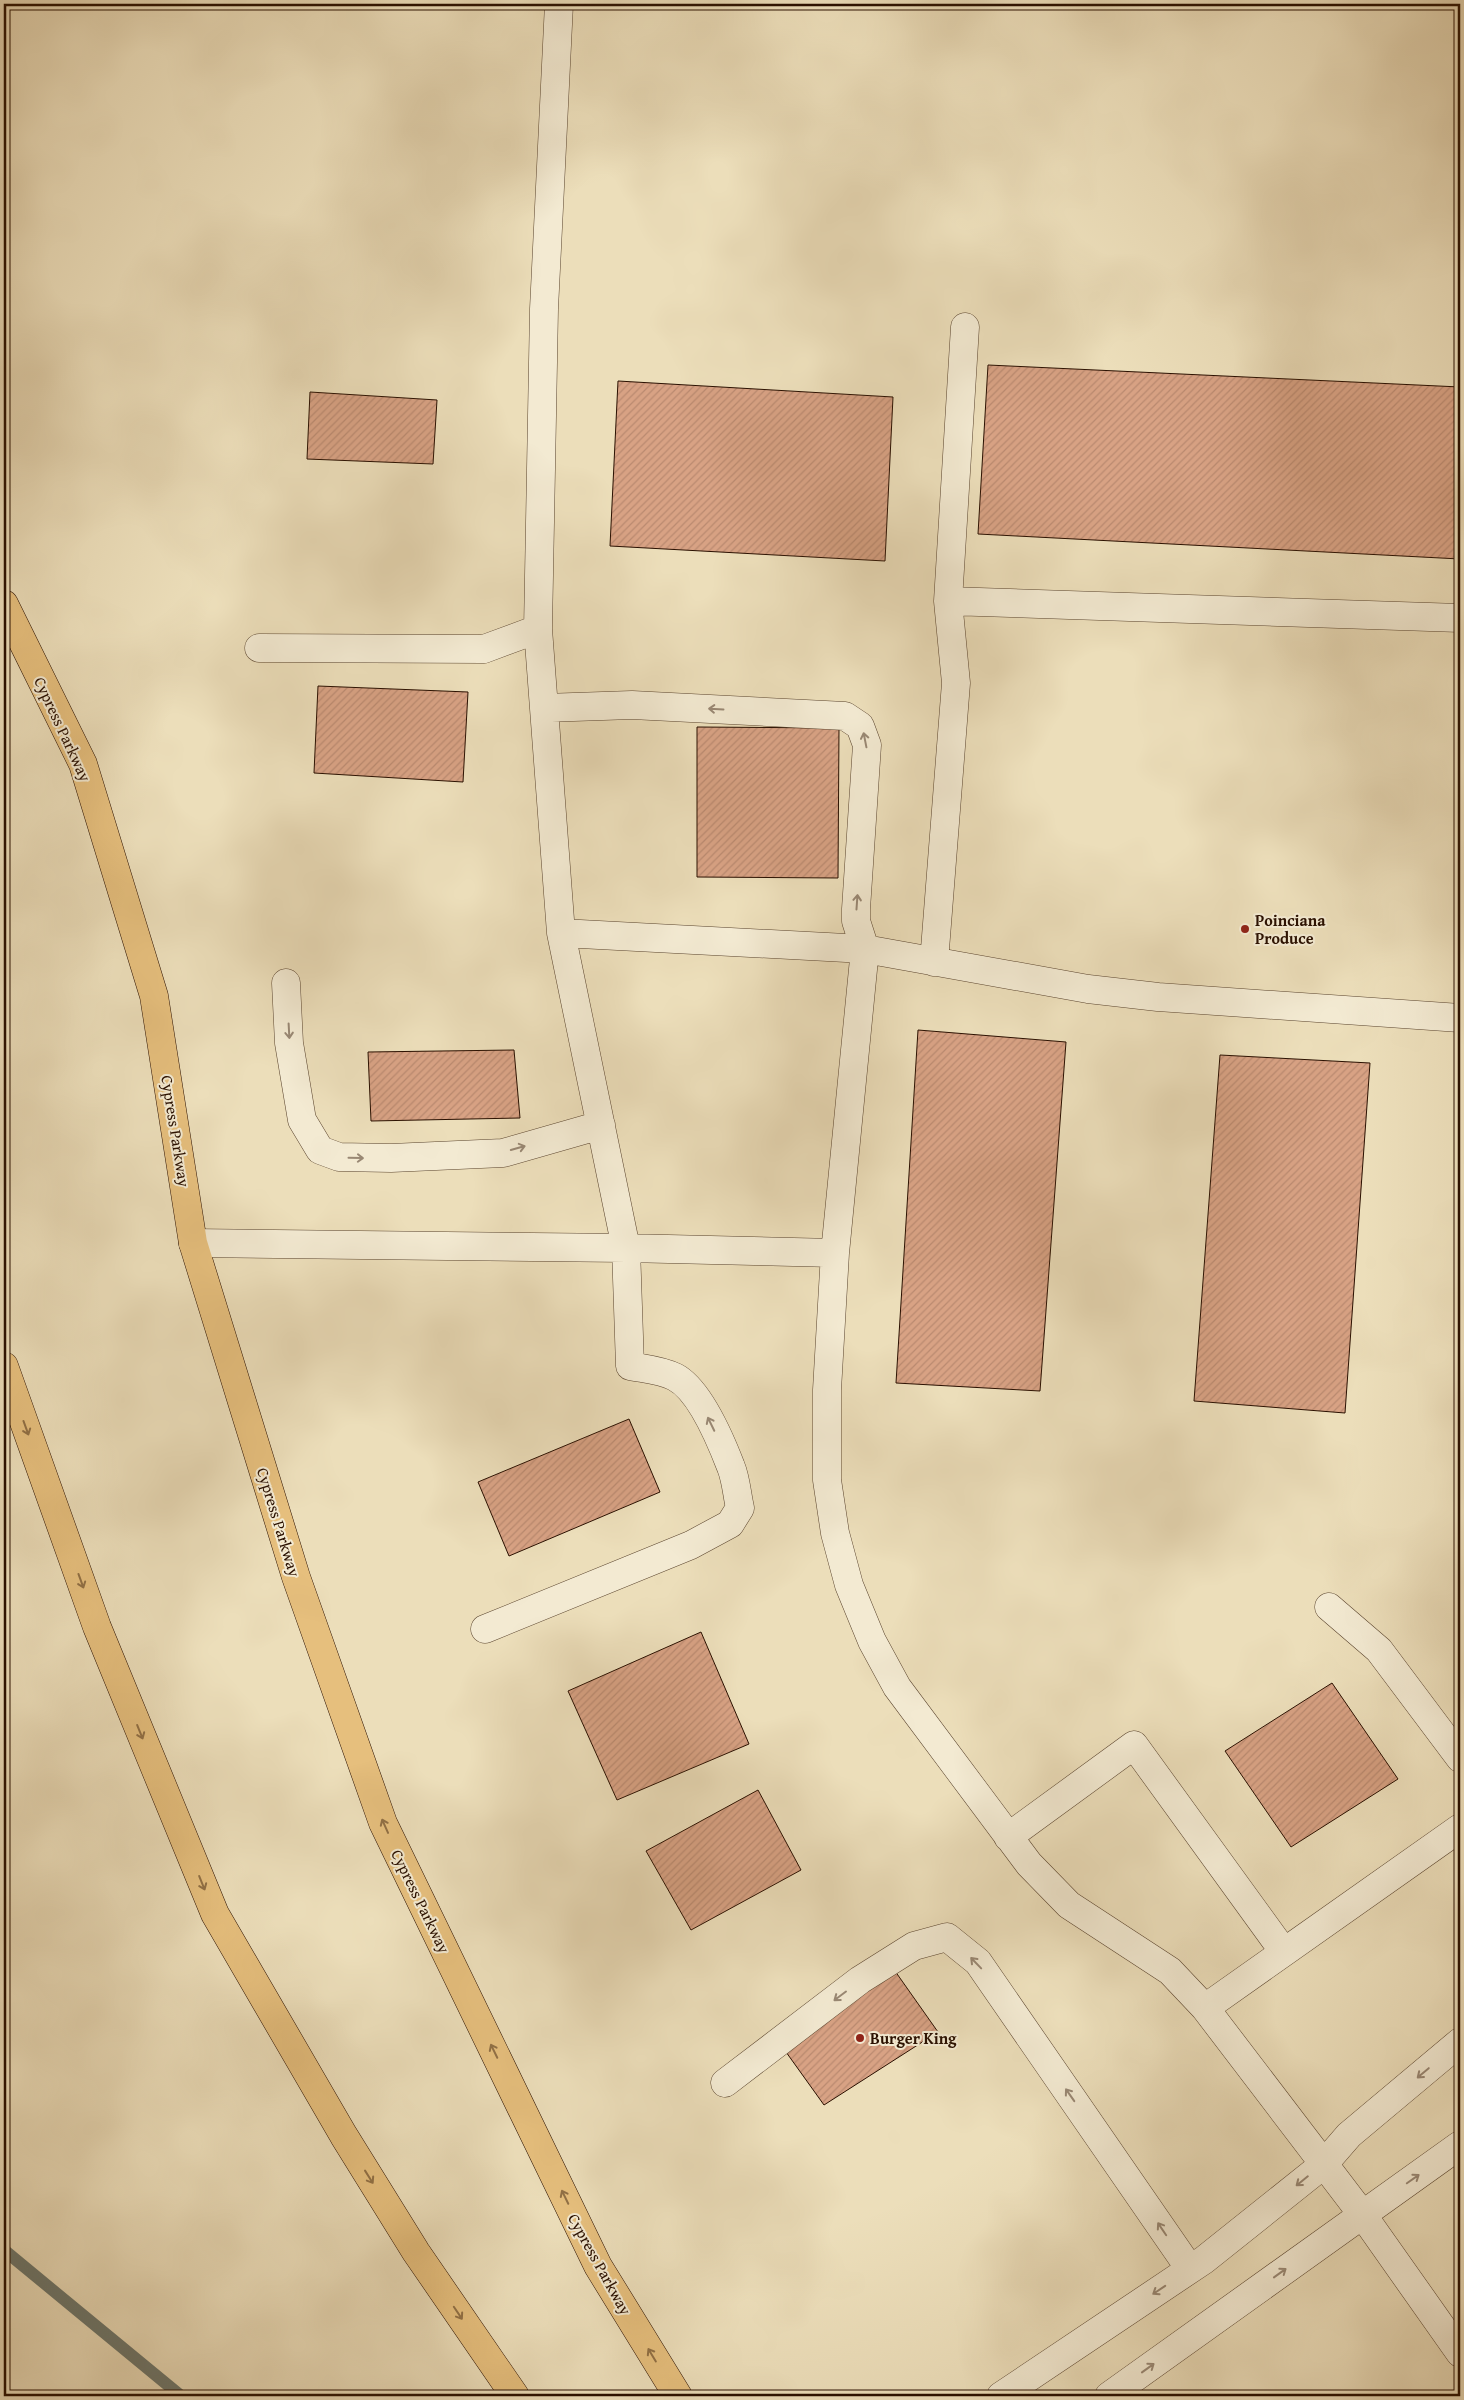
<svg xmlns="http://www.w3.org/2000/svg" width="1464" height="2400" font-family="'Gentium Book Plus',serif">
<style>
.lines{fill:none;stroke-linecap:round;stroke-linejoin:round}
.stream{stroke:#6d776d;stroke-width:12}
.building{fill:url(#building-hatch);stroke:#2a1000}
.minor-casing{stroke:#5a442e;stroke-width:29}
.major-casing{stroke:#2a1000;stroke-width:29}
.minor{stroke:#f3ead2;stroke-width:28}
.major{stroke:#e6bf7d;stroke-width:28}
.oneway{stroke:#998874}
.oneway2{stroke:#917045}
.poi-dot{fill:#8f2418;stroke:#f3ead2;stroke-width:2}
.labels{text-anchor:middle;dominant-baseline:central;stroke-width:4;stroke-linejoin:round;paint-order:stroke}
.street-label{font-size:16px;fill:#2a1000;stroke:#f3ead2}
.poi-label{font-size:16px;font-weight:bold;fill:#2a1000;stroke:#f3ead2;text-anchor:start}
</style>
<defs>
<pattern id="building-hatch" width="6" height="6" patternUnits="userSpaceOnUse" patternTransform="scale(1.25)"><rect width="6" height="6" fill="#d8a284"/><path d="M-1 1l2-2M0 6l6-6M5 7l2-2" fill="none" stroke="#ba8a70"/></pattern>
</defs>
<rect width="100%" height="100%" fill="#ecdeba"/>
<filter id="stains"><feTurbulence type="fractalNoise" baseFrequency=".004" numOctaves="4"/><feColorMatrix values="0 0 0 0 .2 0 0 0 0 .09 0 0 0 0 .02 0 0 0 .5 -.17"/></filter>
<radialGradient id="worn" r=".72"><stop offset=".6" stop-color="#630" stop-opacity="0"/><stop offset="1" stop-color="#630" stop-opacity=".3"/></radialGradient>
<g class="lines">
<path class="stream" d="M4 2250 181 2396"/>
</g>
<path class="building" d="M988 365 1460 387V559L978 534Z
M618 381 893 397 885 561 610 546Z
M310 392 437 400 433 464 307 459Z
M318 686 468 692 463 782 314 773Z
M697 727 839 728 838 878 697 877Z
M918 1030 1066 1042 1040 1391 896 1383Z
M514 1050 520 1118 371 1121 368 1052Z
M1220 1055 1370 1063 1345 1413 1194 1401Z
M629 1419 660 1492 509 1556 478 1482Z
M701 1632 749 1744 617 1800 568 1691Z
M1332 1683 1398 1779 1291 1847 1225 1751Z
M758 1790 801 1870 691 1930 646 1851Z
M895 1971 938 2032 824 2105 781 2045Z"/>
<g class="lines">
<g class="minor-casing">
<path id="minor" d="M559 4 544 309 538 629 561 933 865 949 1088 989 1158 997 1460 1018
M948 601 1460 618
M259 648 484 649 538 629
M544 708 632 705 845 716 860 726 867 745 856 909V921L865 949 835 1253 827 1390V1480L835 1533 849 1585 872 1641 897 1687 1029 1864 1069 1905 1170 1971 1205 2008 1362 2214 1460 2353
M934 962 956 683 948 601 965 327
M286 983 289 1043 302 1120 320 1150 339 1157 391 1158 503 1153 601 1125
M193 1243 626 1248 835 1253
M1329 1607 1379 1650 1460 1758
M485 1629 691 1545 730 1524 740 1508C737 1495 736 1479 731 1467 721 1441 700 1390 675 1377 661 1370 645 1369 630 1366L626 1248 561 933
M1008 1837 1134 1745 1284 1952
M1205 2008 1460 1828
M725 2083 860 1980 914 1946 947 1937 978 1962 1190 2269
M1001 2396 1204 2260 1323 2165 1349 2135 1460 2042
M1109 2396 1460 2145"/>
</g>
<g class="major-casing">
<path id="major" d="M4 604 83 764 154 996 193 1243 296 1577 383 1823 598 2266 678 2396
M4 1366 97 1627 215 1914 344 2136 416 2252 515 2396"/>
</g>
<use href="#minor" class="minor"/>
<use href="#major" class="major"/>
</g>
<defs><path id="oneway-shaft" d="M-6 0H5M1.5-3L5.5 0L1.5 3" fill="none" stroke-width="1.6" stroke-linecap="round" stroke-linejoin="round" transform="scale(1.25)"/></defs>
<g class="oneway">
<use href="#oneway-shaft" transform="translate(716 709) rotate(-177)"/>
<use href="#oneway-shaft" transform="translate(865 740) rotate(-101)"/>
<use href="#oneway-shaft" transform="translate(857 902) rotate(-86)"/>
<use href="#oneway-shaft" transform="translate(289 1031) rotate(87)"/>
<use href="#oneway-shaft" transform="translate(518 1148) rotate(-16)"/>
<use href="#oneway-shaft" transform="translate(356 1158) rotate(1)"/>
<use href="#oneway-shaft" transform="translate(711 1424) rotate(-116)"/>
<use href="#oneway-shaft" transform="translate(976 1963) rotate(-134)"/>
<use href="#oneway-shaft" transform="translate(840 1996) rotate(143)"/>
<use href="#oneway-shaft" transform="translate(1423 2073) rotate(140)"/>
<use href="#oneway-shaft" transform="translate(1070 2095) rotate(-125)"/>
<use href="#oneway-shaft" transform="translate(1413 2179) rotate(-35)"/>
<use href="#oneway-shaft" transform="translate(1302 2181) rotate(141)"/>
<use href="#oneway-shaft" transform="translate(1162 2229) rotate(-124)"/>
<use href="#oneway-shaft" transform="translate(1280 2273) rotate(-36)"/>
<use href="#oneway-shaft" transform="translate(1159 2290) rotate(146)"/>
<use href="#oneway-shaft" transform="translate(1148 2368) rotate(-36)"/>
</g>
<g class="oneway2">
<use href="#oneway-shaft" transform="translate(26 1428) rotate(70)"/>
<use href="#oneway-shaft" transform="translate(81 1581) rotate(70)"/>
<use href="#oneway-shaft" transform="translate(140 1732) rotate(68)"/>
<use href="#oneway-shaft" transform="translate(385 1826) rotate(-114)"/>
<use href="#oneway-shaft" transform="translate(202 1883) rotate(68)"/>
<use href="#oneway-shaft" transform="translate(494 2051) rotate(-116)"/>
<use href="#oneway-shaft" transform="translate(369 2177) rotate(58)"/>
<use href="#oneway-shaft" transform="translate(565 2197) rotate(-116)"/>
<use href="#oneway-shaft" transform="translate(458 2313) rotate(56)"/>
<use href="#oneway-shaft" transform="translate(652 2355) rotate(-121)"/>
</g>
<g class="poi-dot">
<circle cx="1245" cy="929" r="5"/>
<circle cx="860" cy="2038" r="5"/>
</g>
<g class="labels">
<g class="street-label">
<text transform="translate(63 729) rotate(65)">Cypress Parkway</text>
<text transform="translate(176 1131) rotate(81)">Cypress Parkway</text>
<text transform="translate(279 1522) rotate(73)">Cypress Parkway</text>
<text transform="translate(421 1901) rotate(64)">Cypress Parkway</text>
<text transform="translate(600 2264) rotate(61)">Cypress Parkway</text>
</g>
<g class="poi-label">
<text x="1255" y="920">Poinciana<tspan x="1255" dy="18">Produce</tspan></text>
<text x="870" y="2038">Burger King</text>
</g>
</g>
<rect width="1464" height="2400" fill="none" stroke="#ecdeba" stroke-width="20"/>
<rect x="5" y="5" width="1454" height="2390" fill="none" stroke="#2a1000" stroke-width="2.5"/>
<rect x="10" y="10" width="1444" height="2380" fill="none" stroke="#2a1000"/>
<rect width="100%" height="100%" filter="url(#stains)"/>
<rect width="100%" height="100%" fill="url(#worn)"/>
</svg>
